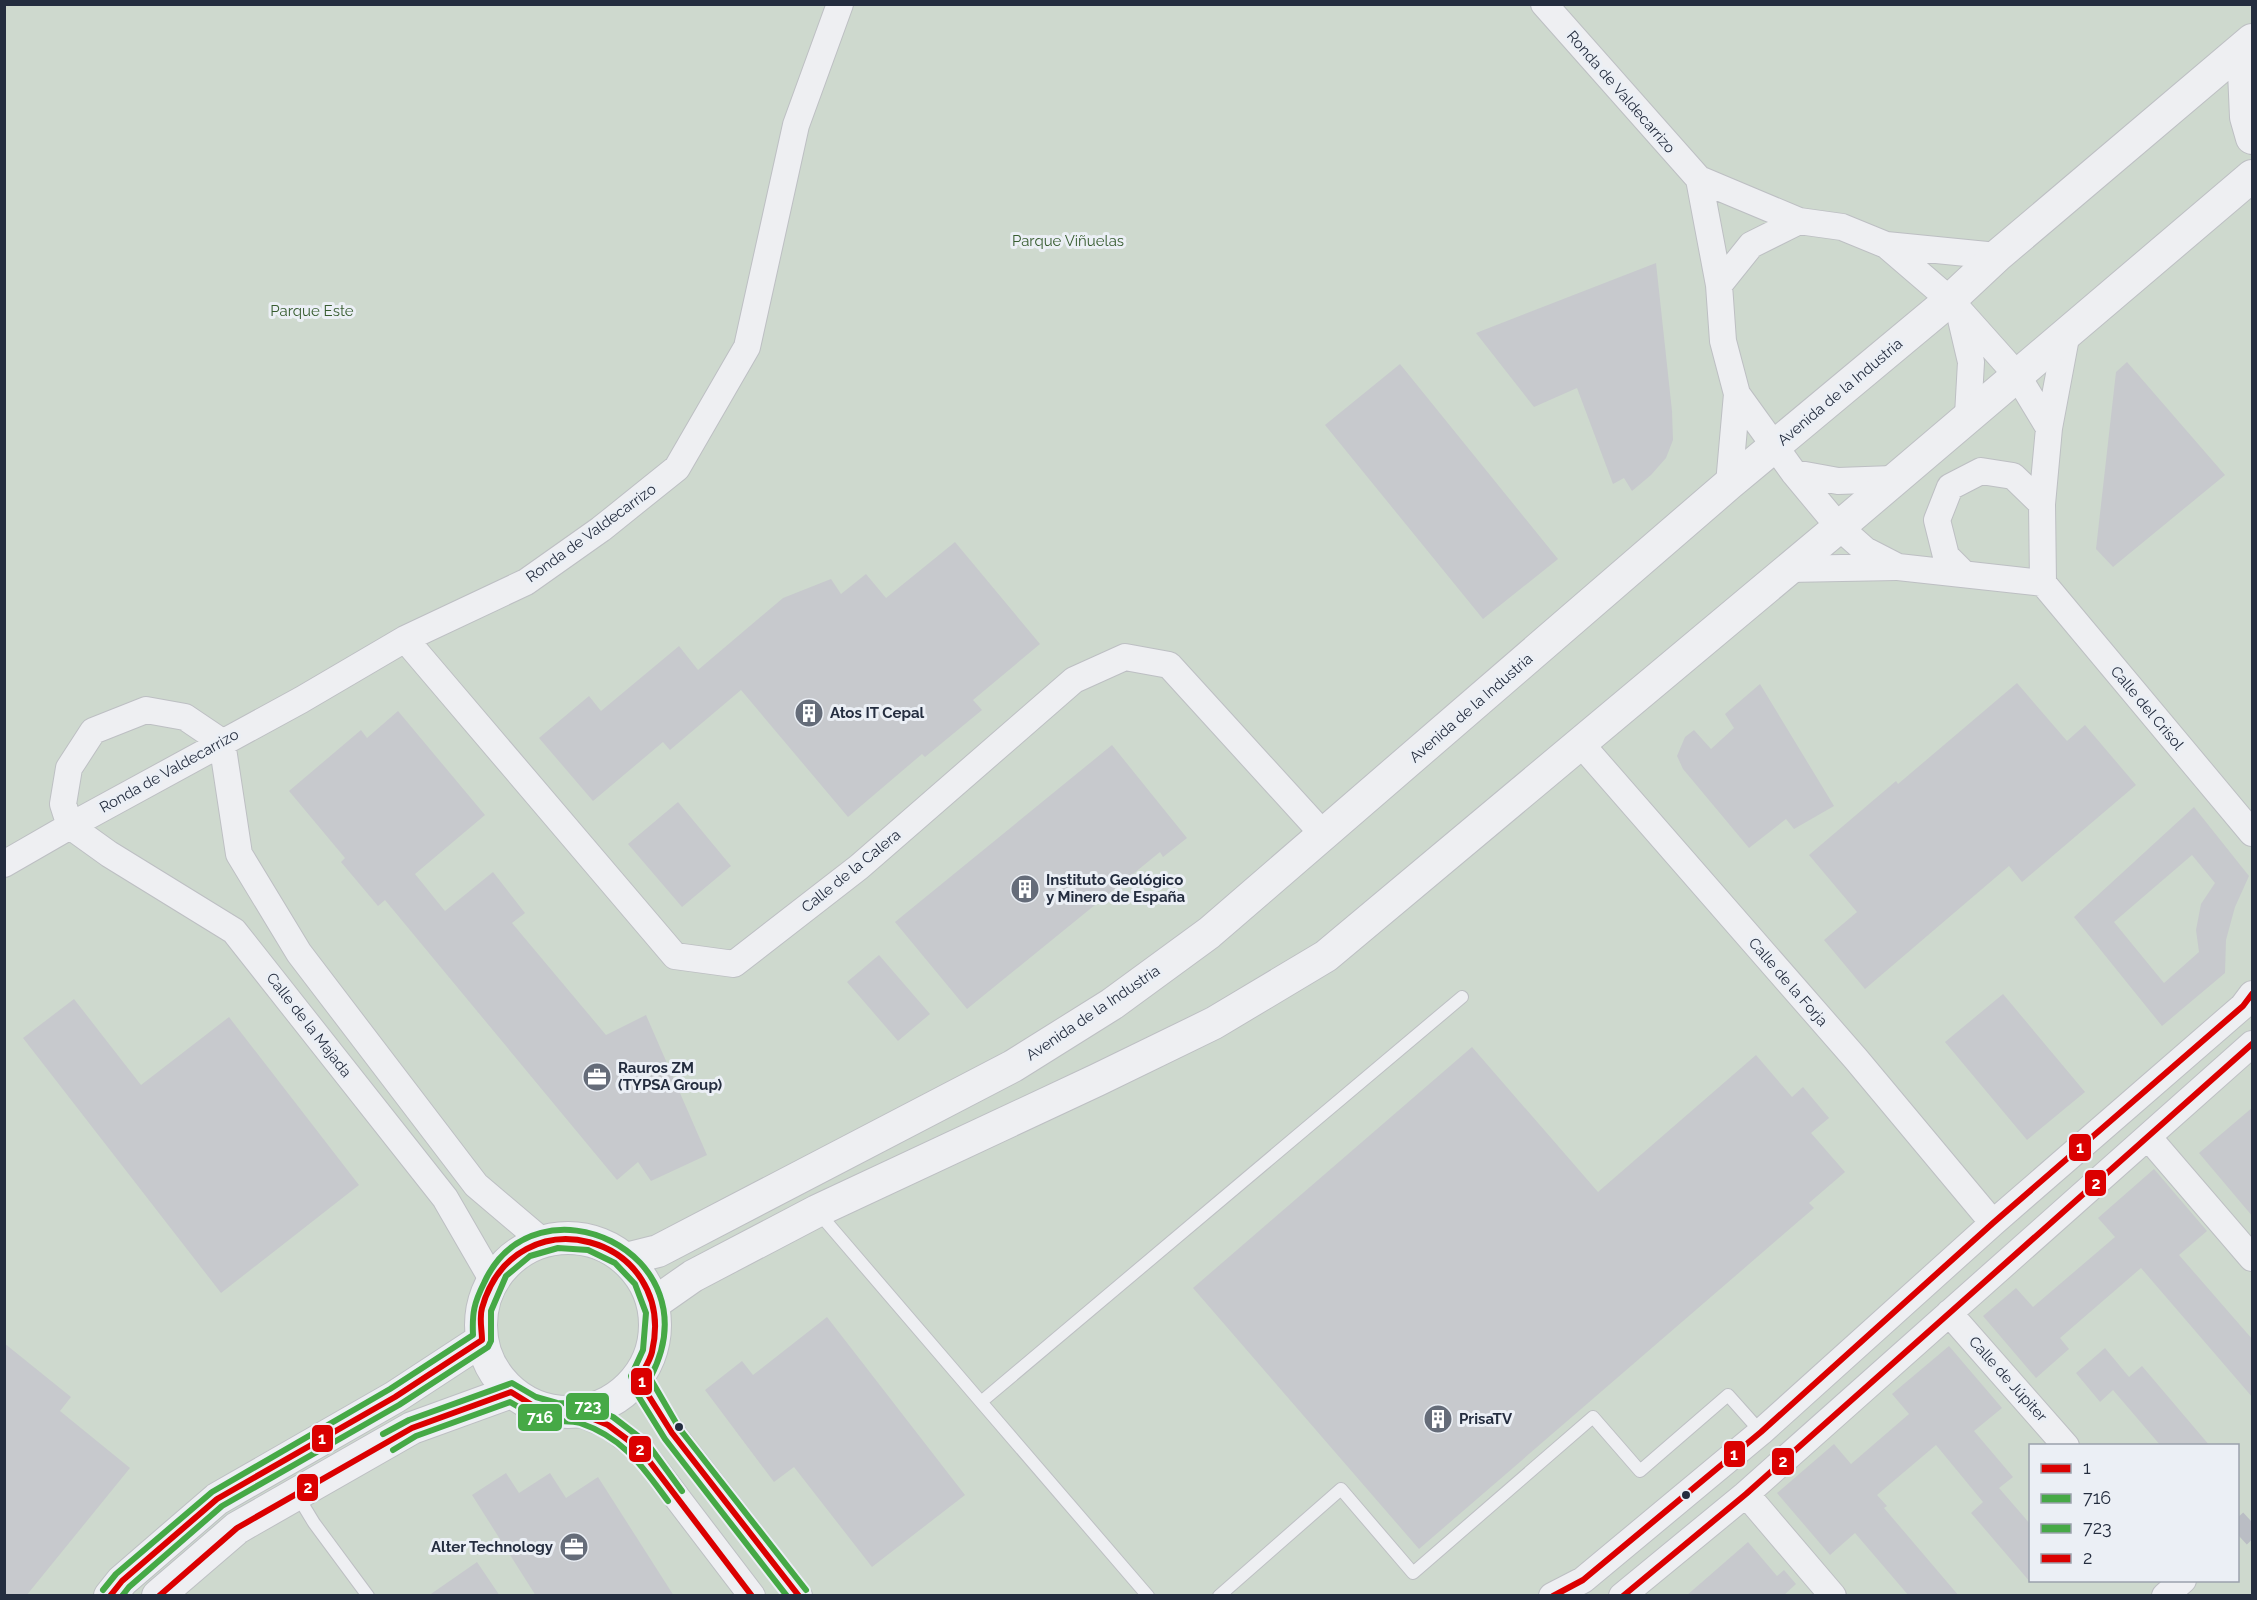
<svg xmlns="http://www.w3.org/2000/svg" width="2257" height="1600" font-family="Raleway,sans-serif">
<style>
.green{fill:#ced9ce;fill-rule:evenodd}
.building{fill:#c7c9cd;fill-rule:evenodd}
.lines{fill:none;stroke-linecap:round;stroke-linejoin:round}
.minor-tunnel{stroke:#babdc4;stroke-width:26;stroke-dasharray:26 13;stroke-linecap:butt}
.service-casing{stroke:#bdbfc3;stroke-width:14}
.minor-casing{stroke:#bdbfc3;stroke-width:28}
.tertiary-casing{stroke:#bdbfc3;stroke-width:34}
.service{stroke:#eeeff2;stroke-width:12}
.minor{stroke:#eeeff2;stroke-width:26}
.tertiary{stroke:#eeeff2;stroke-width:32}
.bus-1-casing{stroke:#ebeff5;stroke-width:10}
.bus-2-casing{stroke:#ebeff5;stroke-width:10}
.bus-3-casing{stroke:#ebeff5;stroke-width:10}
.bus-4-casing{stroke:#ebeff5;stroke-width:10}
.bus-1{stroke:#db0000;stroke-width:6}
.bus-2{stroke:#46a946;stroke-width:6}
.bus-3{stroke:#46a946;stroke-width:6}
.bus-4{stroke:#db0000;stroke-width:6}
.bus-dot{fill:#242d3f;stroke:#ebeff5;stroke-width:2}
.labels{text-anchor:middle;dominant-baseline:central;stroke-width:6;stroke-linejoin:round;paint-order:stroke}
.street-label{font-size:15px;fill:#242d3f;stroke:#ebeff5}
.park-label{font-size:15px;fill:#375c30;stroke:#ebeff5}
.poi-label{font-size:15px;font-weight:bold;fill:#242d3f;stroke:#ebeff5;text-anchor:start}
.line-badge{stroke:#ebeff5;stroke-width:2}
.badge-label{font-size:16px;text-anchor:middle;font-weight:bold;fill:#fff}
</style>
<rect width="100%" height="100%" fill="#dfe1e5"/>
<path class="green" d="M5 5H2252V1595L5 1596ZM2030 1446H2238V1580H2030Z"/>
<path class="building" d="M1656 263 1672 411 1673 440 1666 458 1651 475 1632 491 1624 478 1613 484 1577 388 1534 407 1476 333Z
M2127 362 2225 475 2113 567 2096 549 2116 372Z
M1400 364 1558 559 1483 619 1325 425Z
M955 542 1040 644 973 700 982 710 925 757 922 754 848 817 741 690 670 750 663 742 593 801 539 738 589 696 601 711 679 646 698 670 783 598 831 579 841 594 866 574 886 598Z
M2017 683 2067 741 2085 725 2136 785 2022 882 2009 866 1865 989 1824 940 1857 912 1809 855 1896 781 1898 784Z
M1760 684 1834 806 1794 829 1786 819 1749 848 1683 769 1677 756 1685 737 1694 730 1711 749 1734 728 1725 714Z
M398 711 485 815 415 874 445 911 493 872 525 913 512 923 606 1035 646 1015 707 1155 651 1181 638 1162 617 1180 385 900 378 906 341 862 345 858 289 791 361 730 367 738Z
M1112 745 1187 838 1163 857 1160 852 967 1009 895 922Z
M678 802 731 866 682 907 628 844Z
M2194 807 2249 876 2235 907 2226 940 2225 973 2162 1026 2074 917ZM2192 855 2215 883 2201 904 2196 930 2199 952 2164 983 2114 922Z
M879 955 930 1014 898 1041 847 982Z
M2003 994 2085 1092 2027 1140 1945 1042Z
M74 999 141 1085 229 1017 359 1185 221 1293 23 1038Z
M1472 1047 1598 1192 1756 1055 1792 1097 1803 1087 1829 1118 1811 1133 1845 1172 1809 1203 1814 1208 1419 1549 1193 1288Z
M2253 1107V1217L2199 1153Z
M2154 1169 2207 1231 2179 1255 2253 1340V1398L2141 1268 2060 1338 2069 1349 2036 1378 1983 1316 2016 1288 2033 1307 2115 1237 2098 1218Z
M827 1317 965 1495 872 1567 794 1467 774 1482 705 1390 742 1361 753 1375Z
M4 1343 71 1397 60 1411 130 1468 26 1596H4Z
M1949 1346 2002 1408 1974 1431 2013 1477 1999 1488 2031 1525V1583L1971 1513 1983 1502 1936 1445 1877 1495 1887 1506 1884 1508 1959 1596H1909L1855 1533 1830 1555 1777 1493 1834 1444 1851 1464 1909 1414 1892 1394Z
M2105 1348 2129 1377 2142 1366 2210 1446H2161L2113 1390 2100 1402 2076 1373Z
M506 1473 519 1493 550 1473 566 1498 598 1477 674 1596H536L472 1495Z
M1748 1542 1777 1576 1784 1570 1796 1584 1783 1596H1686Z
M477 1562 500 1596H428Z"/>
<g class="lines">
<path class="minor-tunnel" d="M2238 1535 2252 1522"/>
<g class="service-casing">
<path id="service" d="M817 1211 981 1402 1462 997
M981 1402 1148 1596
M297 1495 314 1523 368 1596
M1219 1596 1341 1489 1413 1573 1593 1417 1640 1471 1728 1395 1761 1432"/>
</g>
<g class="minor-casing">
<path id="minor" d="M1544 4 1699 179 1799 221 1842 227 1886 245 1950 300 2017 375 2049 428 2042 504 2043 583
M1699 179 1719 285 1723 341 1737 394 1794 473 1839 527 1865 550 1898 567 2043 583
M1886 245 1997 256
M1719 285 1751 245 1799 221
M1960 315 1971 362 1968 415
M2049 428 2067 332
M1794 473 1838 481 1893 479
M1729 484 1737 394
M1788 569 1896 567
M1964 574 1946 556 1937 520 1950 487 1981 471 2013 476 2042 504
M2043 583 2252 833
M405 639 675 956 734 964 859 867 1074 680 1125 657 1169 665 1324 835
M1581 744 1856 1059 1993 1223
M70 826 63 804 69 768 93 731 146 710 185 717 222 742 239 854 299 953 476 1185 542 1241
M70 826 109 854 234 931 445 1198 493 1281
M4 864 70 826 301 700 405 639 526 582 601 529 677 468 747 347 796 125 840 4
M2148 1137 2252 1258
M1949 1313 2066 1446
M640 1377 645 1390 672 1433 799 1596
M579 1413 608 1425 640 1449 752 1596
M1746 1494 1833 1596
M1552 1596 1583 1580 1761 1432 1993 1223 2243 1006 2252 994
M1622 1596 1746 1494 2252 1044
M2165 1596 2183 1580"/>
</g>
<g class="tertiary-casing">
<path id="tertiary" d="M2243 48 2246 117 2252 138
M481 1325a87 87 0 1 1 174 0a87 87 0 1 1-174 0Z
M626 1259 658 1251 1013 1066 1112 1004 1209 933 1729 484 1950 300 1997 256 2252 40
M653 1304 693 1276 817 1211 1097 1080 1214 1023 1326 956 1839 527 2252 176
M110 1596 122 1581 217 1499 395 1397 482 1340
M158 1596 237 1528 412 1428 511 1392"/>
</g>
<use href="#service" class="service"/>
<use href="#minor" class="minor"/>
<use href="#tertiary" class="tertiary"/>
<g class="bus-1-casing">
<path id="bus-1" d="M110 1596 122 1581 217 1499 395 1397 482 1340C482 1330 479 1318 482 1308 515 1191 679 1235 652 1352 650 1361 644 1369 640 1377L645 1390 672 1433 799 1596
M1553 1596 1583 1580 1761 1432 1993 1223 2243 1006 2252 994"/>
</g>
<g class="bus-2-casing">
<path id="bus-2" d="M393 1450 416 1436 510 1402C523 1410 536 1417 552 1421 561 1422 571 1420 580 1423 624 1438 642 1466 668 1501
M122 1596 129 1587 222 1506 399 1405 488 1347 491 1341V1311L506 1276 530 1256 558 1248 588 1250 615 1263 635 1284 646 1313 643 1350 631 1376 637 1394 665 1439 787 1596"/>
</g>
<g class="bus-3-casing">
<path id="bus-3" d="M383 1434 409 1420 512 1383 536 1397 557 1403 582 1404 613 1417 647 1443 682 1491
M103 1590 116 1574 212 1492 390 1389 473 1335C472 1313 474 1303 484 1283 535 1171 717 1252 650 1378L679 1428 806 1590"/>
</g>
<g class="bus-4-casing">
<path id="bus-4" d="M159 1596 237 1528 412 1428 511 1392 532 1405 555 1412 579 1413 608 1425 640 1449 752 1596
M1623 1596 1746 1494 2252 1044"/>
</g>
<use href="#bus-1" class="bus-1"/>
<use href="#bus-2" class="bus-2"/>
<use href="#bus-3" class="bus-3"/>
<use href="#bus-4" class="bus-4"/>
</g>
<defs>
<g id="building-disc" transform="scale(1.5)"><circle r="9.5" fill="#656c79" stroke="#ebeff5"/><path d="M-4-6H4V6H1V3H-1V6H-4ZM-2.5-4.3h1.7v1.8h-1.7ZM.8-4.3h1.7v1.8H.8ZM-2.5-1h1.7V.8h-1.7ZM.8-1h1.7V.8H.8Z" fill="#fff"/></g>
<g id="office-disc" transform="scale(1.5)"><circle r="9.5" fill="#656c79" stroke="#ebeff5"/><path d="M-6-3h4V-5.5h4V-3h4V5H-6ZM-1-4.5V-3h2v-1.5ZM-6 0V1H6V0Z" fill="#fff"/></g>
</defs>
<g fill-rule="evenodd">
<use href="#building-disc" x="809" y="713"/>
<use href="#building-disc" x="1025" y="889"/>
<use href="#office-disc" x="597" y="1077"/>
<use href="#building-disc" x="1438" y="1419"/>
<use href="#office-disc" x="574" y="1547"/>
</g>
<g class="bus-dot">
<circle cx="679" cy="1427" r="5"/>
<circle cx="1686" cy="1495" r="5"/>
</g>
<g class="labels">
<g class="street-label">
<text transform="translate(1621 92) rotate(49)">Ronda de Valdecarrizo</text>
<text transform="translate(1840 392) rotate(-40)">Avenida de la Industria</text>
<text transform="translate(591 533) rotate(-36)">Ronda de Valdecarrizo</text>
<text transform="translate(1471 708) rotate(-41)">Avenida de la Industria</text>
<text transform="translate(2147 708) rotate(50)">Calle del Crisol</text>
<text transform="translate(169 771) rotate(-29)">Ronda de Valdecarrizo</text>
<text transform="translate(851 871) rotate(-39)">Calle de la Calera</text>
<text transform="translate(1788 982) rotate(49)">Calle de la Forja</text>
<text transform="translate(1093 1013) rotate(-34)">Avenida de la Industria</text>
<text transform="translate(309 1025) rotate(52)">Calle de la Majada</text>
<text transform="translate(2008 1379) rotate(48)">Calle de Júpiter</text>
</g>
<g class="park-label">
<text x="1068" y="241">Parque Viñuelas</text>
<text x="312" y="311">Parque Este</text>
</g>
<g class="poi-label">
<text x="830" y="713">Atos IT Cepal</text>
<text x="1046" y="880">Instituto Geológico<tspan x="1046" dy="17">y Minero de España</tspan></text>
<text x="618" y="1068">Rauros ZM<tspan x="618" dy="17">(TYPSA Group)</tspan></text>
<text x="1459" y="1419">PrisaTV</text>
<text x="553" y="1547" text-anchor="end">Alter Technology</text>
</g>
</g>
<g class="line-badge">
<rect x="2068" y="1133" width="24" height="29" rx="6" fill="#db0000"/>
<rect x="2084" y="1169" width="23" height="28" rx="6" fill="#db0000"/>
<rect x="630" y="1367" width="23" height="29" rx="6" fill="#db0000"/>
<rect x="565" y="1392" width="45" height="29" rx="6" fill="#46a946"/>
<rect x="517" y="1403" width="46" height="29" rx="6" fill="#46a946"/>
<rect x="311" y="1424" width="23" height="29" rx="6" fill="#db0000"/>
<rect x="628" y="1435" width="24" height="28" rx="6" fill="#db0000"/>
<rect x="1723" y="1440" width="23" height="28" rx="6" fill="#db0000"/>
<rect x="1771" y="1447" width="24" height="29" rx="6" fill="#db0000"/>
<rect x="296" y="1473" width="23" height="29" rx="6" fill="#db0000"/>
</g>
<g class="badge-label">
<text x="2080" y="1153">1</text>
<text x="2096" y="1189">2</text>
<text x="642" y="1387">1</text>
<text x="588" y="1412">723</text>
<text x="540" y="1423">716</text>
<text x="322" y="1444">1</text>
<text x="640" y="1455">2</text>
<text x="1734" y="1460">1</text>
<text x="1783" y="1467">2</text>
<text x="308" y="1493">2</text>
</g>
<rect width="2257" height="1600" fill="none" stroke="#242d3f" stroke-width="12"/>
<rect x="2029" y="1444" width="210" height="138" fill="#ebeff5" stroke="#9ba1ac" stroke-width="1.5"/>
<rect x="2041" y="1464" width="30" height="9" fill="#db0000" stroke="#9ba1ac" stroke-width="1.5"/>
<text x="2083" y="1474" font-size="18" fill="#242d3f">1</text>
<rect x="2041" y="1494" width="30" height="9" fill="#46a946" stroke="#9ba1ac" stroke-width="1.5"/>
<text x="2083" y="1504" font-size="18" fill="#242d3f">716</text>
<rect x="2041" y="1524" width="30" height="9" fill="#46a946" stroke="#9ba1ac" stroke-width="1.5"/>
<text x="2083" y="1534" font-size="18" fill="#242d3f">723</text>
<rect x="2041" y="1554" width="30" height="9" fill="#db0000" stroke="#9ba1ac" stroke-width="1.5"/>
<text x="2083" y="1564" font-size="18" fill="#242d3f">2</text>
</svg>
